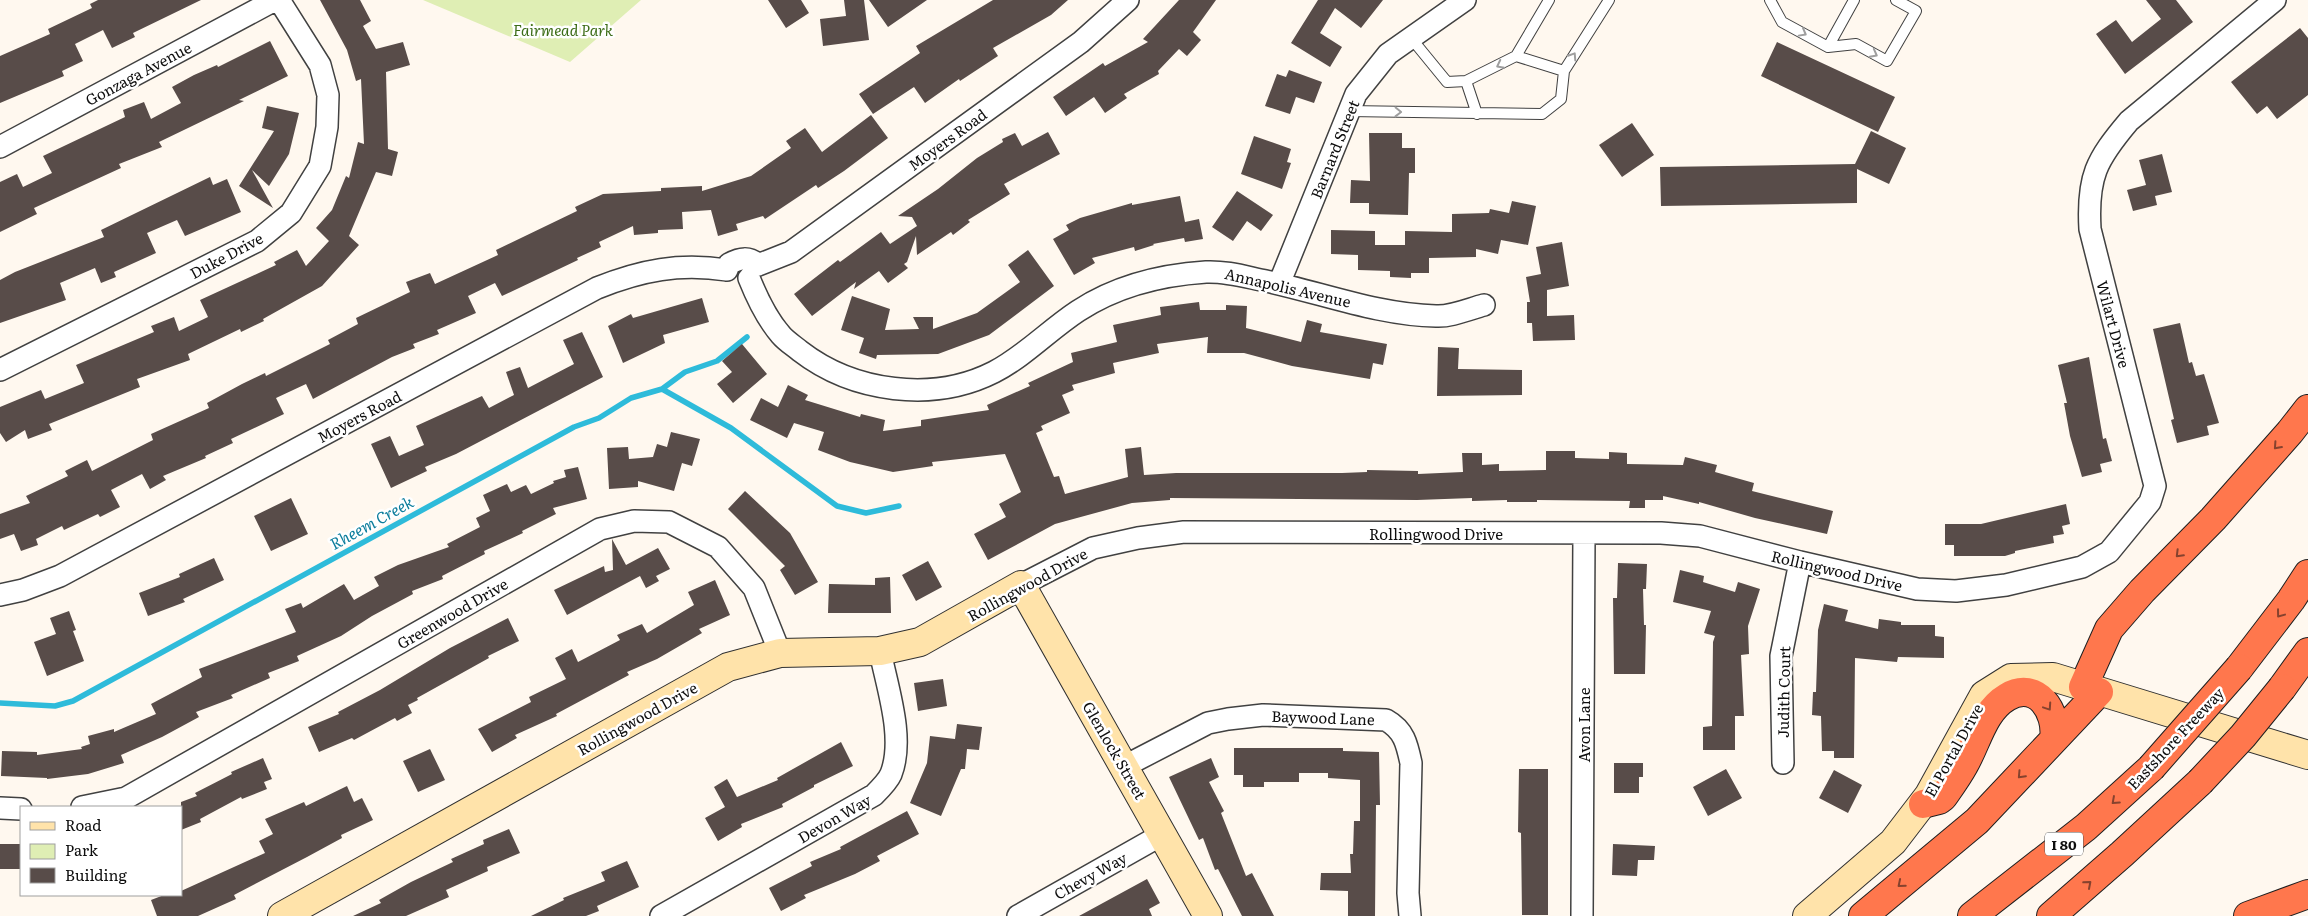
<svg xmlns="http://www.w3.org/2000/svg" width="2308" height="916" font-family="Literata,serif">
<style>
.green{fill:#dfeeb4}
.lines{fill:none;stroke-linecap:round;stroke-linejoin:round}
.stream{stroke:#2ebbda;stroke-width:5.5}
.building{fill:#584c49}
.lane-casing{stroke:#414141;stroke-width:12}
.street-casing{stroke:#414141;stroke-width:24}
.secondary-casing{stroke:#303030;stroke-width:30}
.highway-casing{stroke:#1f1f1f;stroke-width:30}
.lane{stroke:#fff;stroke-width:10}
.street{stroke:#fff;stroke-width:21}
.secondary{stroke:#ffe3aa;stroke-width:28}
.highway{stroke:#ff774d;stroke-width:28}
.highway-bridge-casing{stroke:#1f1f1f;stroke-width:30;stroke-linecap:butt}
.highway-bridge{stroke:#ff774d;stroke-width:28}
.oneway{stroke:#9f9f9f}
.oneway2{stroke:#86422e}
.labels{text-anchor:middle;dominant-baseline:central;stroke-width:5;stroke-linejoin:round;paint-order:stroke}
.shield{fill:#fff;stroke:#565656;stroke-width:1}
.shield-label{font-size:14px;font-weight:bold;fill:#0e0e0e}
.park-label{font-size:15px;font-style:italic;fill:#3c6c17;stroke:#fff}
.street-label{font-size:15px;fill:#0e0e0e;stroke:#fff}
.water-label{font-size:16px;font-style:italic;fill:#0c7d9c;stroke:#fff}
</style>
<rect width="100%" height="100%" fill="#fff8ef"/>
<path class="green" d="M423 0H641L570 62Z"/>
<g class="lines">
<path class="stream" d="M662 389 731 428 837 506 866 513 899 506
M0 703 55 706 73 701 574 427 599 418 631 398 662 389 685 372 717 361 747 337"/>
</g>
<path class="building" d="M98 0H201L133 33 135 37 112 48 103 30 75 44 83 61 62 71 64 76 0 103V56L50 34 48 29 92 8 90 4Z
M320 0H360L371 21 363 26 376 49 403 42 410 65 386 72 388 149 398 152 392 176 376 172 349 236 359 245 322 286 263 319 264 321 241 332 240 329 188 354 190 360 137 379 140 387 49 424 52 430 28 439 25 430 6 442 0 433V407L41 390 45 399 84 383 76 365 154 332 151 326 174 317 179 331 208 317 200 300 276 265 274 262 297 250 306 266 329 241 316 228 332 210 346 176 349 178 358 142 364 144 361 79 356 81 347 50Z
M768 0H801L809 13 786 28Z
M844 0H864L869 40 823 46 820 19 846 16Z
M869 0H927L888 27Z
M993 0H1068L1051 15 993 48 998 56 960 81 959 79 925 103 914 87 873 114 859 94 920 53 916 46Z
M1179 0H1216L1193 32 1201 40 1187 56 1179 49 1158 71 1159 74 1124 94 1127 98 1105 113 1094 97 1066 116 1053 97 1103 63 1105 66 1148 42 1143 39Z
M1318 0H1383L1361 28 1335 8 1320 33 1342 47 1330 67 1291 43Z
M2146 0H2176L2193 22 2125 74 2096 34 2116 20 2132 42 2161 19Z
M2300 28 2308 38V95L2277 119 2267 106 2257 114 2231 82Z
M270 41 288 76 239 100 244 101 159 142 162 147 119 164 121 168 34 208 37 214 0 232V182L17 174 23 187 52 173 43 156 125 117 123 110 144 102 151 119 181 103 172 87 194 75 217 65 218 67Z
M1777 42 1895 97 1878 132 1761 76Z
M1289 70 1322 82 1314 103 1296 97 1290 114 1265 106 1277 74 1286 77Z
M267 106 299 113 289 154 269 186 252 170 273 208 239 186 274 131 262 128Z
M871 115 888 138 844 171 818 188 816 185 765 219 763 216 736 224 738 230 718 236 711 210 682 212 683 229 658 230V233L634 235 633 226 599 242 601 247 577 258 578 260 502 296 495 283 468 296 476 313 437 330 439 334 413 344 415 348 392 357 313 399 306 384 276 398 284 414 231 439 233 443 205 456 206 458 163 476 166 480 150 489 142 474 111 490 120 507 100 517 98 514 64 530 62 526 36 539 38 545 21 551 14 534 0 539V514L30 503 26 496 68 476 65 471 87 460 92 471 153 440 151 434 209 408 207 403 242 384 265 373 266 376 330 344 328 340 358 324 356 318 410 292 406 282 430 273 435 284 498 255 496 250 577 211 575 207 603 194 661 191V188L702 186V191L751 176 791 148 786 141 805 128 822 152Z
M1632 123 1654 155 1622 177 1599 145Z
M1871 131 1906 148 1889 184 1857 169V203L1661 206 1660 167 1855 164Z
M1048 132 1060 154 1004 184 1010 194 968 220 970 222 953 235 951 232 917 255 916 236 907 262 904 264 908 268 888 283 879 271 854 289 856 282 812 316 794 294 838 260 840 262 881 232 890 244 917 226 912 217 898 216 938 189 977 158 1003 142 1002 139 1015 133 1022 146Z
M1369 133H1402V148H1415V173H1409L1408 215 1369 214V203H1350L1351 180 1370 181Z
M1254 136 1291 149 1287 162 1291 163 1282 189 1241 174Z
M2162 154 2172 192 2155 196 2157 205 2133 211 2127 190 2146 185 2139 160Z
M210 177 213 185 227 179 241 212 185 236 177 220 147 233 156 253 114 272 116 277 101 283 95 268 60 283 66 300 0 323V280L15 272 104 237 101 230Z
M1237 191 1273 215 1261 231 1247 221 1233 241 1212 227Z
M1180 196 1185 222 1199 219 1203 239 1185 242 1184 238 1153 244 1154 245 1135 251 1134 247 1092 258 1095 263 1074 275 1053 239 1069 230 1066 225 1080 218 1132 203V205Z
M1512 201 1536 206 1528 245 1501 240 1498 254 1476 249V257L1429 258V273H1411V278L1390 277V271L1358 270V255L1331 254V230L1375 231V245H1405V231L1452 232V214L1489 213 1490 209 1509 213Z
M1562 242 1569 286 1547 290V316L1574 315 1575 340 1533 341 1532 323H1527V302H1530L1526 277 1541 274 1536 247Z
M1028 250 1054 286 989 335 938 354 877 355 876 359 859 353 864 338 841 330 852 296 890 309 885 330 919 329 913 317H933V329L977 313 1020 282 1008 265Z
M702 298 709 322 663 335 665 343 623 363 608 326 631 314 633 318Z
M1199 302 1200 310H1226V305L1247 306 1246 328 1301 342 1307 320 1322 324 1320 332 1387 344 1383 365 1373 363 1370 379 1292 366 1244 353H1207L1208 337 1157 344 1159 353 1113 363 1115 373 1072 385 1074 390 1062 395 1070 413 1041 426 1043 430 1036 433 1054 477 1059 476 1065 494 1128 477 1125 449 1141 447 1144 475 1176 473H1342L1367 472V470L1418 471V474L1463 472 1462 453H1482V465L1499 464V471L1546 470V451H1575V458L1609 459V452L1627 453V464L1683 465 1685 457 1717 465 1715 472 1754 483 1752 491 1833 511 1827 534 1755 518 1699 502V504L1663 496V500H1645V508H1629L1630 501 1537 500V502H1507V500L1472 501V498L1417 500 1170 498V500L1132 503 1055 524 988 560 974 534 1006 517 999 504 1021 492 1005 454 932 462 933 466 893 472 850 462 818 450 824 432 794 423 787 438 750 420 761 398 778 407 788 385 808 395 805 400 860 417 861 414 885 420 883 431 921 426V420L989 410 987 405 1030 386 1028 383 1073 362 1071 353 1117 342 1113 325 1161 315 1160 307Z
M2180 323 2189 363 2192 362 2196 376 2204 374 2219 423 2207 426 2209 435 2177 443 2171 420 2174 419 2153 329Z
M582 332 603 377 456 454 425 467 427 471 391 488 371 444 390 436 399 456 424 445 416 426 482 396 489 408 514 395 506 372 520 367 528 388 574 364 563 340Z
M742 344 767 374 733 403 717 384 732 372 722 361Z
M1438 347 1459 348 1458 369 1522 370V395L1437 396Z
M2089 357 2103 439 2106 438 2112 461 2100 464 2102 472 2082 477 2070 436 2064 403H2067L2058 365Z
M671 432 700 439 692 466 682 463 674 491 638 481V487L609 489 607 448 628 447 629 459 653 457 657 444 667 447Z
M578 467 587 499 553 508 556 514 522 531 523 533 484 551 485 554 442 576 443 579 412 591 413 594 372 616 341 636 297 656 299 661 268 673 270 678 231 695 233 698 196 712 199 717 162 737 121 755 124 763 88 774 47 779V778L1 776 2 751 37 752V755L82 749 81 747 90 744 88 736 114 729V732L156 714 151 704 202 677 199 669 296 632 285 609 301 603 303 608 344 584 354 600 379 586 374 577 398 565 449 547 447 544 480 527 476 518 490 511 483 495 507 484 511 492 526 485 531 494 554 483 553 481 566 477 564 470Z
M745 491 790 533 818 582 795 595 780 570 785 566 728 509Z
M291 498 308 534 271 551 254 516Z
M2066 504 2070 524 2062 526 2064 534 2053 536 2054 543 2015 551V553L2005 556H1954V545H1945V524H1981Z
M612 539 626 565 658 548 670 569 656 576 659 581 646 588 640 576 567 615 554 590 604 566 605 572 613 570Z
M214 558 224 580 183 599 185 602 148 616 139 593 180 577 179 574Z
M928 561 942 587 916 601 902 575Z
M1618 563 1647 564 1646 589H1643L1644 625H1646L1645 674H1614L1613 598H1617Z
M1680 570 1704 576 1703 582 1735 592 1738 582 1760 589 1748 626 1749 654 1741 655 1744 716H1735V750H1703V727L1712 726 1713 642 1715 636 1704 633 1711 611 1673 602Z
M890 577 891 613H828L829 584 875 585V578Z
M715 580 730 615 699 629 702 633 657 659 627 672 629 675 556 714 557 716 515 735 517 738 492 752 478 729 531 702 529 697 566 679 555 658 572 649 578 662 620 640 617 635 642 624 647 633 694 605 688 592Z
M1824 604 1848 610 1845 621 1878 629 1879 619 1901 622V625H1935V636L1944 637V658L1898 657 1897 662 1855 658 1854 758H1834V751H1822L1821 716 1812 715 1813 692H1816L1818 630Z
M69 611 76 630 73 631 84 661 47 676 34 642 56 634 50 618Z
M508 618 519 641 488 656 489 658 417 698 418 700 408 705 412 713 397 721 395 718 354 740 352 738 319 752 308 727 339 714 338 712 380 690 450 648Z
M943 679 947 706 918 711 914 683Z
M957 724 982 727 979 750 967 749 965 769H961L941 816 910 803 927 763 930 736 955 739Z
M841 742 853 766 814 785V787L782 804 783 807 741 824 742 827 718 841 705 818 725 807 714 787 727 779 737 797 778 780 777 778Z
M1234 748H1343V751L1379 752 1380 805H1376L1375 916H1348V891L1320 890 1321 873H1351L1350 854H1353L1354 821H1360V780L1328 778V773H1299V782H1264V787H1243V775H1234Z
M430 749 445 780 418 792 403 761Z
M263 758 272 779 264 782 267 789 242 799 241 797 200 819 201 822 181 830V802L197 796 195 793 232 774 231 772Z
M1211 758 1219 777 1209 782 1224 811 1221 813 1246 876 1252 873 1274 916H1242L1218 869 1215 870 1203 838 1199 840 1169 777Z
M1614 763H1643V777H1639V793H1614Z
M1519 769H1548V915H1522L1521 833 1518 832Z
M1726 769 1742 798 1708 816 1693 787Z
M1834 770 1862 785 1848 813 1819 798Z
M347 786 354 802 362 798 373 820 341 835 342 838 307 857 234 895 236 899 198 916H157L151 900 164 895H181V891L265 853 259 841 273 834 265 819 304 802 306 806Z
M907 811 919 834 877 856 880 861 855 874 804 895 806 898 781 911 769 888 812 866 810 862 841 849 840 847Z
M509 829 520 853 487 867 488 871 446 890 449 897 406 916H353L381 903 379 900 411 882 453 862 451 859 484 844 483 840Z
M0 844H21V869H0Z
M1613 844 1655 846 1654 860H1638L1637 876 1612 875Z
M627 861 639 887 597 906 599 911 586 916H531L564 900 563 898 605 881 601 872Z
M1147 879 1160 903 1149 909 1152 916H1079Z"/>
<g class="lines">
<g class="lane-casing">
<path id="lane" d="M1770 0 1782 22 1828 47 1854 0
M1411 38 1447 82 1466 81 1516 56 1549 0
M1828 47 1856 44 1887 61 1916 11 1896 0
M1516 56 1564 71
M1466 81 1477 114
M1349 111 1542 114 1561 99 1564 71 1609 0"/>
</g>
<g class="street-casing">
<path id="street" d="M0 147 275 0
M758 265 791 252 1081 42 1128 0
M727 270 729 264C740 258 749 256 758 265
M749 278C757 298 767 319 781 335 786 341 794 346 800 351 853 392 933 403 994 372 1025 356 1049 330 1078 311 1116 286 1160 275 1206 272 1226 271 1246 277 1266 281 1322 293 1379 315 1436 316 1451 317 1469 309 1484 305
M1279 284 1356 94 1388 54 1465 0
M0 370 257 241 291 213 320 166 327 127 328 95 320 65 279 0
M1021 585 1093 548 1138 538 1184 532 1661 533 1700 536 1800 562 1917 589 1956 591 2006 585 2082 567 2109 552 2150 502 2155 486 2090 229C2087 177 2096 160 2129 121L2275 0
M0 595 23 590 60 576 597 288C642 270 679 263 727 270
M1783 763 1781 656 1800 562
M1125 766 1208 723 1228 719 1263 715 1386 720C1404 730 1407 744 1411 763L1408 893 1410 916
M82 807 126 798 600 529 634 521 669 522 718 547 754 588 780 653
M0 808 21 809
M661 916 874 795C880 789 888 781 891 774 905 738 887 687 880 651
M1018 916 1163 834
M1582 916 1584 534"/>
</g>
<g class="secondary-casing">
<path id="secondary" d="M282 916 728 667 780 653 880 651 920 642 1021 585 1208 916
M1807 916 1893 842 1929 795 1984 695 2011 678 2053 677 2308 755"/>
</g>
<g class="highway-casing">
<path id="highway" d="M2239 668 2291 600 2308 574
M2083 687 2109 629 2142 591 2213 519 2290 432 2308 409
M2282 688 2308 652
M1923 804 1939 800 1943 797C1950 787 1958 776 1964 765 1977 743 1983 711 2007 697 2037 679 2058 712 2054 739
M1863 916 1977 821 2099 692
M1972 916 2086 827 2151 768
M2051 916 2122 854 2200 782
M2248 916 2308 894"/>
</g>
<use href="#lane" class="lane"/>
<use href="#street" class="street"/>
<use href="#secondary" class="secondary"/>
<use href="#highway" class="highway"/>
<g class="highway-bridge-casing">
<path id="highway-bridge" d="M2151 768 2239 668
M2200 782 2243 736 2282 688"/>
</g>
<use href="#highway-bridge" class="highway-bridge"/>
</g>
<defs><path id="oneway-chevron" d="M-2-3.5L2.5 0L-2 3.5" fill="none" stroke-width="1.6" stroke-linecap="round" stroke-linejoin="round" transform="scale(1.25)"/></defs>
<g class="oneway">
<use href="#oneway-chevron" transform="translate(1803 33) rotate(29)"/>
<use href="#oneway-chevron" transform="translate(1874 54) rotate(28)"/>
<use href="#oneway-chevron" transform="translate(1573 56) rotate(-57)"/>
<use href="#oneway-chevron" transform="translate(1500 65) rotate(153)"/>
<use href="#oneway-chevron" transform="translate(1398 112) rotate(1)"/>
</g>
<g class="oneway2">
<use href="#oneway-chevron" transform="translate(2277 446) rotate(132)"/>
<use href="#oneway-chevron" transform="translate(2179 554) rotate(135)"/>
<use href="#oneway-chevron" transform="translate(2280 614) rotate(127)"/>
<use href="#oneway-chevron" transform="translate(2048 707) rotate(56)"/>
<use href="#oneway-chevron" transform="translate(2021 775) rotate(133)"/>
<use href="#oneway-chevron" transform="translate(2115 801) rotate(138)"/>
<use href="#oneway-chevron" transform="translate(1901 884) rotate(140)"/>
<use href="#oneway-chevron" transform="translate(2088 884) rotate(-41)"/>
</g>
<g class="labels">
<rect class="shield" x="2045" y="832.5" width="38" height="23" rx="4"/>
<g class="shield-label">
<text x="2064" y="844">I 80</text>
</g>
<g class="park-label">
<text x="563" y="29">Fairmead Park</text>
</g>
<g class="street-label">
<text transform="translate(138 73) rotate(-28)">Gonzaga Avenue</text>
<text transform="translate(947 139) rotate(-36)">Moyers Road</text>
<text transform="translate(1334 149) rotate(-68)">Barnard Street</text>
<text transform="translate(226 255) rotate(-28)">Duke Drive</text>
<text transform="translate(1288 287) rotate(13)">Annapolis Avenue</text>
<text transform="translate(2114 324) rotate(75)">Wilart Drive</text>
<text transform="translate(359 416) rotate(-28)">Moyers Road</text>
<text x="1436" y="533">Rollingwood Drive</text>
<text transform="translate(1837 570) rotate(13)">Rollingwood Drive</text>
<text transform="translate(1027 584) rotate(-29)">Rollingwood Drive</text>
<text transform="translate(452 613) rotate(-30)">Greenwood Drive</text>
<text transform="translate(1783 692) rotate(-89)">Judith Court</text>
<text transform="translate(1323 717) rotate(2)">Baywood Lane</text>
<text transform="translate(637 718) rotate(-29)">Rollingwood Drive</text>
<text transform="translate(1583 725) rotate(-90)">Avon Lane</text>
<text transform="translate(2175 738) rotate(-47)">Eastshore Freeway</text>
<text transform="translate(1115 750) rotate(60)">Glenlock Street</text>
<text transform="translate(1953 750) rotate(-61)">El Portal Drive</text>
<text transform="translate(834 818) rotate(-30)">Devon Way</text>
<text transform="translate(1090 875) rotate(-29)">Chevy Way</text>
</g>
<g class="water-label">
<text transform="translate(371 522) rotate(-29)">Rheem Creek</text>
</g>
</g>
<rect x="20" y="806" width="162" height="90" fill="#ffffff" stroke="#9f9f9f"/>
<rect x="30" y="822" width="25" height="8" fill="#ffe3aa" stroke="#9f9f9f"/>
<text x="65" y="831" font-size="15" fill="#0e0e0e">Road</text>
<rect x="30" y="844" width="25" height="15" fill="#dfeeb4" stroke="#9f9f9f"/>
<text x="65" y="856" font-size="15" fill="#0e0e0e">Park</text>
<rect x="30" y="868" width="25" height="15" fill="#584c49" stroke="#9f9f9f"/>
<text x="65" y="881" font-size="15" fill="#0e0e0e">Building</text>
</svg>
